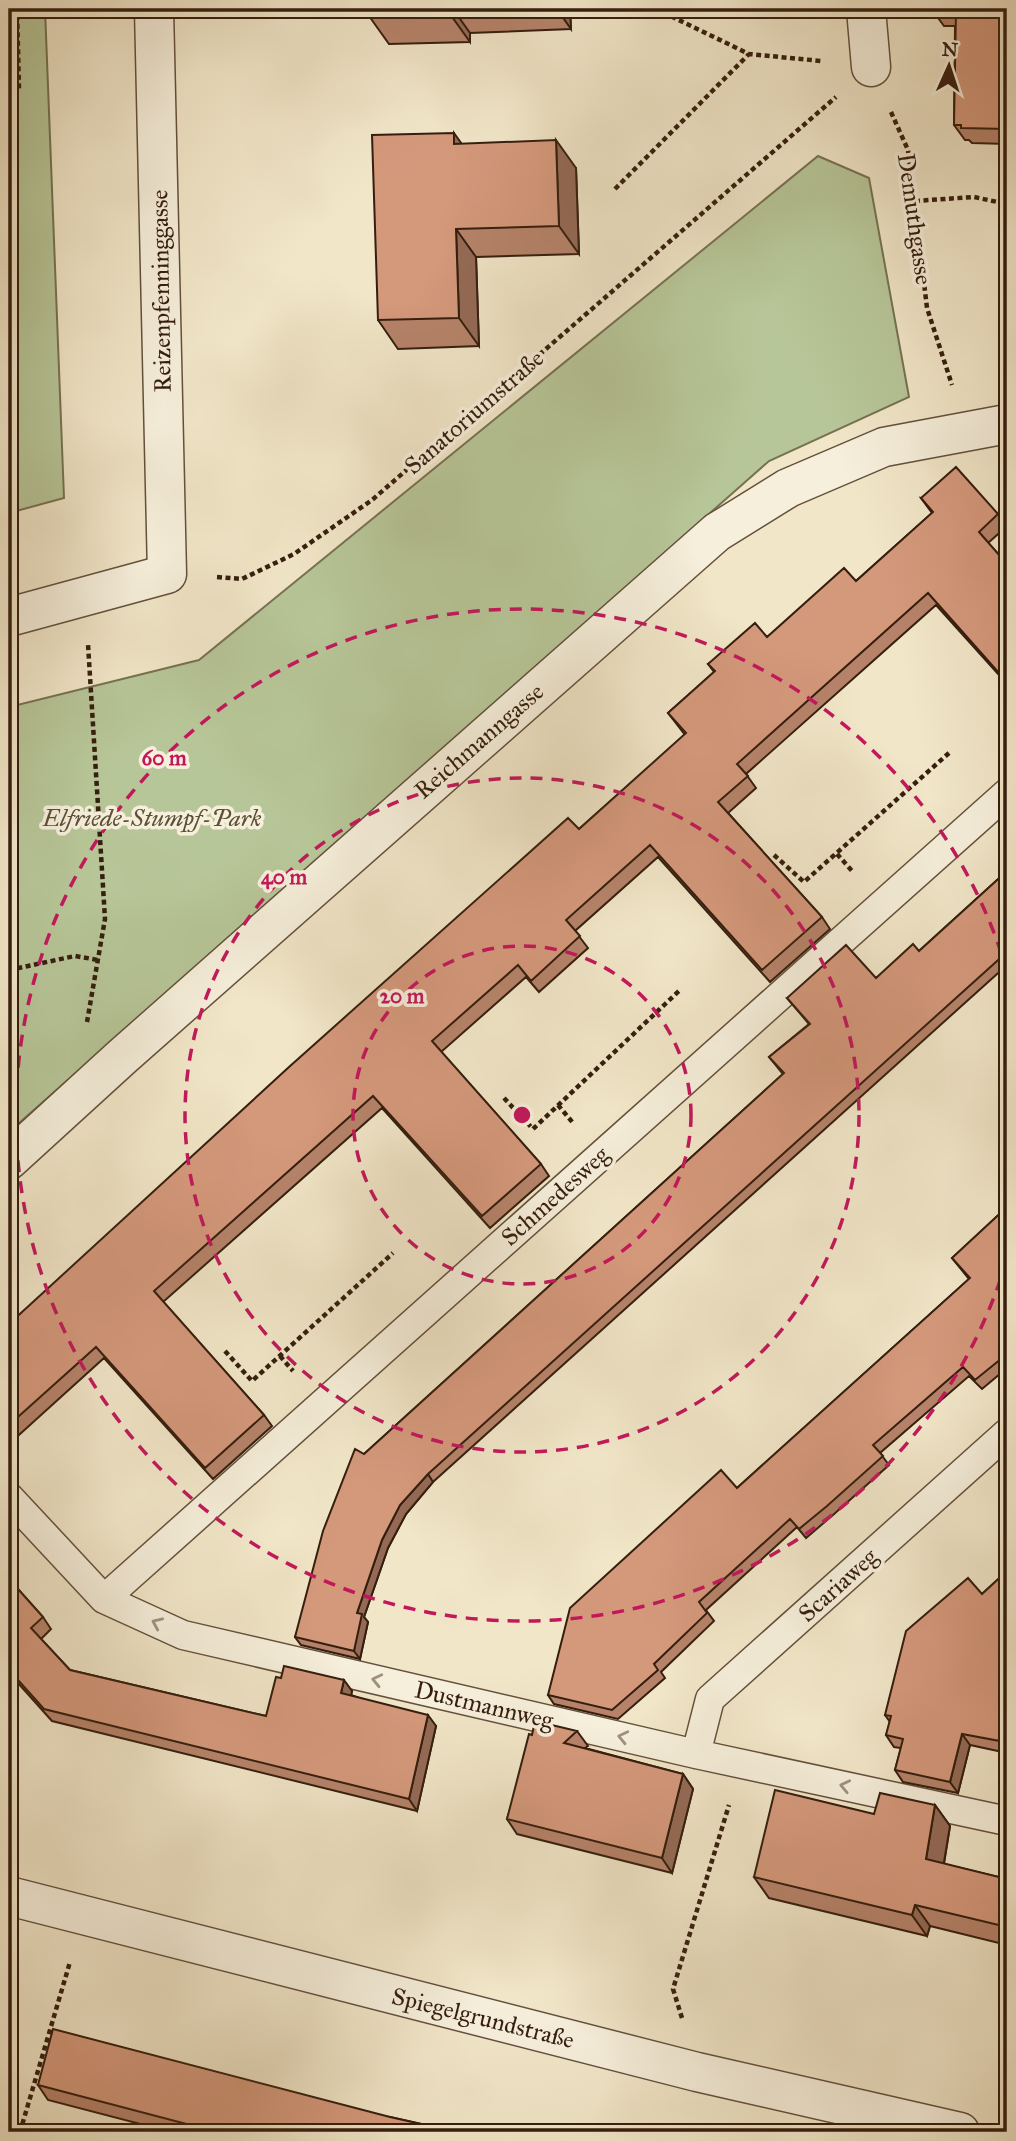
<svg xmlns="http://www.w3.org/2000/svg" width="1016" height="2141" font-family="'IM FELL Great Primer',serif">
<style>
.green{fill:#b7c698;stroke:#767253;stroke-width:2}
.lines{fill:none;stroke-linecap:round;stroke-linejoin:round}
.lane-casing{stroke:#64503c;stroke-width:31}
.street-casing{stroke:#64503c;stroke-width:41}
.path{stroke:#351e0e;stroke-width:4.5;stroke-dasharray:5 3.5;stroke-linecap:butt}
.lane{stroke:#f6efdb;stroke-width:28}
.street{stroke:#f6efdb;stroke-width:38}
.wall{fill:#b6836a;stroke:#351e0e;stroke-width:2}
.shaded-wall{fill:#946a56;stroke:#351e0e;stroke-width:2}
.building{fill:#d4987b;stroke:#351e0e;stroke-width:2}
.oneway{stroke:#9f917f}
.ring{fill:none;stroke:#c2185b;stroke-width:3.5;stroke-dasharray:12 9}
.labels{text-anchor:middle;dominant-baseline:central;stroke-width:7;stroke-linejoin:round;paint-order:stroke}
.street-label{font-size:24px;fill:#351e0e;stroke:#f6efdb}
.park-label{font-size:24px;font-style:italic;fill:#5c5037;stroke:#f6efdb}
.centre{fill:#c2185b;stroke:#f6efdb;stroke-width:3.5}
.ring-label{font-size:21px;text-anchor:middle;font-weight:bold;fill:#c2185b;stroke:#f6efdb;stroke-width:7;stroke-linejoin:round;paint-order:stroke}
</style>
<rect width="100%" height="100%" fill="#f1e6c8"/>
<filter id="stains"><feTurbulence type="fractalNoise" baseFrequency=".00286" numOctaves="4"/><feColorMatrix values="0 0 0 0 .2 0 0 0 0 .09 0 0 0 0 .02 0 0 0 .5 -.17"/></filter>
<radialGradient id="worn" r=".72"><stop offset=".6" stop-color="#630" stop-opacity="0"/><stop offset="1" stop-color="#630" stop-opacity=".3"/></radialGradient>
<path class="green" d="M9 9H45L64 498 9 513Z
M818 156 869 178 909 397 769 461 9 1132V707L199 660Z"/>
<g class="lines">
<g class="lane-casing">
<path id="lane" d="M9 1497 104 1599 183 1635 696 1754 1007 1821
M104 1599 1007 793
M696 1754 710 1699 1007 1433"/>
</g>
<g class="street-casing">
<path id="street" d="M866 9 871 67
M9 617 167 574 154 9
M9 1160 123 1056 717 532 788 488 884 447 1007 424
M9 1896 697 2072 960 2132"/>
</g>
<path class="path" d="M656 9 749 54 821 61
M9 102 19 89 17 9
M891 112 908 150 927 308 952 385
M615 189 749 54
M915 201 974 197 1007 204
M217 577 242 579 294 554 372 500 836 97
M837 854 853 872
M774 855 804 882 949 753
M9 970 75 956 98 960
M87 1022 105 919 88 644
M504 1098 533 1129 680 990
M558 1105 573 1123
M225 1351 252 1381 393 1253
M280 1356 293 1371
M682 2018 673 1989 729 1805
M20 2132 70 1962"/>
<use href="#lane" class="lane"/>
<use href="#street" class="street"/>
</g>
<path class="wall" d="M369 9H570L571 29 470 33V42L389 44 369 16Z
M1007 9V144L972 143 969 140H965L954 125 955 26H944L933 11Z
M462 144 576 168 579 254 476 257 479 346 398 349 378 320Z
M921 498 998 514 1007 526 988 543 1007 564V684L936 605 746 774 756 788 728 813 822 917 830 929 770 982 658 857 575 931 588 948 539 992 526 977 441 1052 541 1164 549 1176 490 1228 382 1108 163 1302 264 1415 272 1426 213 1479 104 1358 9 1444V1324L579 829 685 735 668 713 714 672 708 664 767 637 856 581 932 513Z
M1007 871V965L433 1482 406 1514 388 1548 364 1617 368 1622 360 1659 301 1645 295 1637 364 1454 783 1074 769 1057 809 1024 787 998 876 978 919 951Z
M1007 1207V1368L982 1389 969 1376 880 1453 889 1465 833 1515 806 1538 797 1527 706 1610 714 1621 661 1672 665 1678 618 1719 554 1704 548 1695 737 1488 969 1279 952 1258Z
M1007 1571V1753L970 1745 958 1793 903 1782 895 1770 901 1748 894 1747 886 1735 890 1722 885 1715 982 1594Z
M9 1579 43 1617 51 1629 41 1639 70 1670 266 1716 352 1691 351 1695 436 1726 417 1811 52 1721 9 1673Z
M577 1731 588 1746 585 1748 683 1774 693 1789 672 1873 517 1834 507 1819 532 1735Z
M935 1805 950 1826 944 1864 1007 1879V1945L930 1926 927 1936 769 1898 754 1877 874 1814Z
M38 2085 390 2117 457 2132H171L48 2100Z"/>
<path class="shaded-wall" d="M450 9H453L470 33V42L450 14Z
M557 9H570L571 29Z
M454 133 474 161 454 144Z
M556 140 576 168 579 254 559 226Z
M456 229 476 257 479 346 459 318Z
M428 1474 433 1482 406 1514 388 1548 364 1617 368 1622 360 1659 354 1651 357 1613 382 1540 400 1505Z
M344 1680 352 1691 349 1705 341 1693Z
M1007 1714V1752L1000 1741Z
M428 1715 436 1726 417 1811 409 1799Z
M962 1734 970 1745 958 1793 950 1782Z
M683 1774 693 1789 672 1873 662 1858Z
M935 1805 950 1826 941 1880 926 1859Z
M915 1905 930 1926 927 1936 912 1915Z"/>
<path class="building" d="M369 9H450V14L369 16Z
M933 9H1007V129L961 128V125H954L956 11H933Z
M454 133V144L556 140 559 226 456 229 459 318 378 320 372 135Z
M956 467 998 514 979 532 1007 564V682L928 593 737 764 748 776 718 802 822 917 762 970 650 845 566 920 580 936 531 981 518 965 432 1041 541 1164 482 1216 373 1096 154 1291 264 1415 205 1468 96 1347 9 1425V1324L289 1067 568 818 579 829 686 733 668 713 715 671 708 664 755 623 767 637 844 568 856 581 933 512 921 498Z
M1007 871V952L428 1474 400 1505 382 1540 357 1613 362 1614 354 1651 295 1637 323 1531 355 1449 364 1454 784 1073 769 1057 810 1024 787 998 846 945 876 978 913 944 919 951Z
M1007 1207V1354L975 1380 963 1367 873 1445 883 1456 827 1506 799 1529 790 1519 699 1602 707 1613 654 1664 658 1670 612 1710 548 1695 570 1608 721 1470 737 1488 970 1278 952 1258Z
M1007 1571V1714L1000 1741 962 1734 950 1782 895 1770 903 1739 886 1735 891 1716 885 1715 906 1631 968 1578 982 1594Z
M9 1579 43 1617 31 1628 70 1670 266 1716 276 1677 281 1678 284 1666 344 1680 341 1693 428 1715 409 1799 44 1709 9 1670Z
M535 1721 577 1731 564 1743 683 1774 662 1858 507 1819 529 1734 532 1735Z
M775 1790 874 1814 880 1793 935 1805 926 1859 1007 1879V1927L915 1905 912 1915 754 1877Z
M53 2029 390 2117 457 2132H217L38 2085Z"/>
<defs><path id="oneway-chevron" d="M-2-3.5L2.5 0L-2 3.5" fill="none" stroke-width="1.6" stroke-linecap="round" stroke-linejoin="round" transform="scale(1.75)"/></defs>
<g class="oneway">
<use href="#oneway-chevron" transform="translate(157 1623) rotate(-156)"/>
<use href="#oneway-chevron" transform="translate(377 1680) rotate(-167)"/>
<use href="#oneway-chevron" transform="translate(623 1737) rotate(-167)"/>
<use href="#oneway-chevron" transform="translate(845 1786) rotate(-168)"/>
</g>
<g class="ring">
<circle cx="522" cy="1115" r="169"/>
<circle cx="522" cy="1115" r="337"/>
<path d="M1007 1259A506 506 0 1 1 1007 971"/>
</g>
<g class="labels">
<g class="street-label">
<text transform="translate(915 219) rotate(82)">Demuthgasse</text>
<text transform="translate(161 291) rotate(-91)">Reizenpfenninggasse</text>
<text transform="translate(474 412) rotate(-41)">Sanatoriumstraße</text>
<text transform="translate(479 741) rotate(-41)">Reichmanngasse</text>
<text transform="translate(555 1196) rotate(-42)">Schmedesweg</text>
<text transform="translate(838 1585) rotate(-42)">Scariaweg</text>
<text transform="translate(484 1705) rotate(13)">Dustmannweg</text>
<text transform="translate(483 2018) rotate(14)">Spiegelgrundstraße</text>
</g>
<g class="park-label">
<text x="152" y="818">Elfriede-Stumpf-Park</text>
</g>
</g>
<circle cx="522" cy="1115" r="10" class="centre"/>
<g class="ring-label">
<text x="164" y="765">60 m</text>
<text x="284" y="884">40 m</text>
<text x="402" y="1003">20 m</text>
</g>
<rect width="1016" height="2141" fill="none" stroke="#f1e6c8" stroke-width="35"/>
<rect x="10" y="10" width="995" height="2120" fill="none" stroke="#351e0e" stroke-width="3.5"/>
<rect x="18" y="18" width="981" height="2106" fill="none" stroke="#351e0e" stroke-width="2"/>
<g transform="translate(949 66) rotate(3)" stroke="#f6efdb" stroke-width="5" paint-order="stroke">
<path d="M0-5L12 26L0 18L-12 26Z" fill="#351e0e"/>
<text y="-10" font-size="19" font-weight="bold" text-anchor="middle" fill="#351e0e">N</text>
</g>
<rect width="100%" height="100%" filter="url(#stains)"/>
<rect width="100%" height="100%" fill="url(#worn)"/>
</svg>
